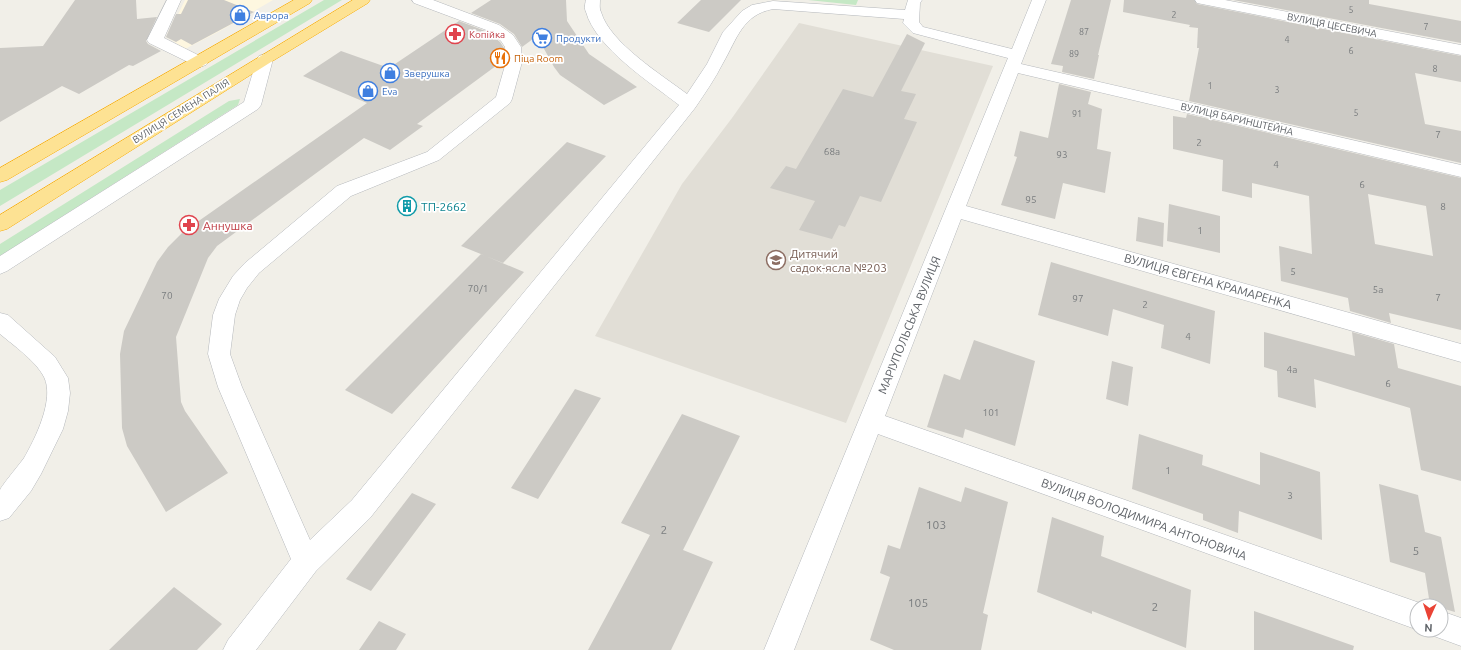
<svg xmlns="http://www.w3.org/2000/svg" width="1461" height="650" font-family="Ubuntu,sans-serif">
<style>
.commercial{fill:#fef7e0}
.education{fill:#e1ded6}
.green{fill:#c5e8c5}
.building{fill:#cccac5;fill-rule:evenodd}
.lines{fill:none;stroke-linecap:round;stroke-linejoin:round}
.minor-casing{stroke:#b5b8bc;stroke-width:1}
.highway-casing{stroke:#f9ab00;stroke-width:1}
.minor{fill:#fff;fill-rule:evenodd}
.highway{fill:#fde293;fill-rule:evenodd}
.labels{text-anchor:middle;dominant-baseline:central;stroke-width:3.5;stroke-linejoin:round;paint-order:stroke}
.far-number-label{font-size:9px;fill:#7a7d7f}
.far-shop-label{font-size:10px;fill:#366cbe;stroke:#fff;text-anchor:start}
.far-street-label{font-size:10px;fill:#5f6368;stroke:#fff}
.far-health-label{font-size:10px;fill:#be3a42;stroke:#fff;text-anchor:start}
.far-food-label{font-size:10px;fill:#c56008;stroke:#fff;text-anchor:start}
.number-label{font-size:10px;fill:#7a7d7f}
.culture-label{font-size:12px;fill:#0d838f;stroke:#fff;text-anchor:start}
.health-label{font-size:12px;fill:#be3a42;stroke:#fff;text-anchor:start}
.education-label{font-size:12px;fill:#785e54;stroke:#fff;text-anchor:start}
.street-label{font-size:12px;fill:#5f6368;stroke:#fff}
.near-number-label{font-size:12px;fill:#7a7d7f}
</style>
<rect width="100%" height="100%" fill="#f1efe8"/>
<path class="commercial" d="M185 0H273L220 31 185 49 167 37Z"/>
<path class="education" d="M799 23 993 66 846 423 595 336 682 184 732 118Z"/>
<path class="green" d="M324 0H342L0 206V190Z
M808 0H858L856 5Z
M240 99 238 105 0 256V244L229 101Z"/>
<path class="building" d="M75 0H136L137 19 157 17 146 41 148 44 161 51 133 66 129 65 79 94 62 86 0 122V48L43 46Z
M188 0H224L254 12 192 45 181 39 176 42 166 37 176 14H181Z
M491 0H566L567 21 589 54 637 87 604 105 560 75 554 67 537 36 522 47 514 34 500 24 471 13Z
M701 0H741L709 32 677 23Z
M1071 0H1111L1098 55H1099L1094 79 1062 72 1063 66 1051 64Z
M1124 0H1194L1197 4 1461 56V82L1415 73 1425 124 1461 131V163L1189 101 1199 48H1197L1198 28 1189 27 1190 25 1123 12Z
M1233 0H1369V4L1461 21V43Z
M459 21 488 32 500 42 504 48V60L417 124 423 126 390 150 364 138 217 246 208 258 176 337 181 402 185 411 228 473 166 512 127 446 122 428 120 354 124 331 157 262 168 247 183 232 367 103 303 76 341 51 389 68Z
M907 34 925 43 901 91 916 94 904 119 917 122 881 202 860 196 845 227 839 225 832 239 799 230 815 201 770 188 786 166 796 169 843 89 873 97Z
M1059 84 1091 92 1088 104 1102 109 1097 149 1111 152 1105 193 1063 183 1055 219 1001 205 1017 157 1014 156 1020 131 1048 138Z
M1187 114 1461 178V330L1389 313 1391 323 1350 311 1348 298 1281 281 1279 246 1312 254 1309 196 1252 183V198L1222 191 1223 160 1173 149V116L1186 118ZM1368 194 1426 206 1433 256 1375 244Z
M567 142 606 156 503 263 461 246Z
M1169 204 1220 216V253L1167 241Z
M1138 217 1164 223 1163 247 1136 241Z
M481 254 524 272 392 414 345 390Z
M1051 262 1215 311 1210 364 1161 348 1164 325 1113 309 1108 336 1038 315Z
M1264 332 1355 356 1352 332 1394 344 1398 368 1461 386V481L1421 470 1410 408 1314 379 1316 408 1278 397 1277 371 1264 367Z
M974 340 1035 361 1015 446 965 429 963 438 927 427 944 374 960 380Z
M1112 361 1133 367 1128 406 1106 399Z
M575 389 601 398 538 499 511 488Z
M682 414 740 436 683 550 713 562 671 650H588L650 535 621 523Z
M1139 434 1203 455 1202 465 1260 485V452L1320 472 1322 540 1239 511 1238 533 1203 520V514L1132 489Z
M1379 484 1418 495 1425 532 1441 537 1455 612 1441 608V606L1430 605 1425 573 1390 562Z
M919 487 961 502 965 487 1008 502 983 613 988 615 981 650H894L870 640 890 577 880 573 888 545 900 549Z
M412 493 436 504 371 591 346 579Z
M1052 517 1104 536 1101 556 1191 590 1186 648 1092 611V614L1037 592Z
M174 587 222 624 197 650H109Z
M1254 611 1354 646 1353 650H1254Z
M379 621 406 634 396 650H359Z"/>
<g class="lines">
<g class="minor-casing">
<path id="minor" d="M167 0H181L164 38 206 59 208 62 206 65 200 67 194 65 149 43 147 40Z
M412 0H433L499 25 513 35 521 47 522 62 512 99 510 103 439 160 351 196 259 273 247 288 240 300 235 315 230 354 242 387 310 540 352 500 679 105C651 83 596 48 586 12 584 8 585 4 586 0H600C600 4 599 8 601 12 610 43 662 75 687 94L707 64 723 32 742 11 752 5 773 1 905 10 908 0H922L920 3 919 22 923 27 1012 49 1032 0H1046L1021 64 1461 165V177L1018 73 966 206 1461 344V362L961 219 885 416 1417 602 1427 606H1417L1418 630 878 434 794 650H764L1008 58 913 33 903 23 904 19 773 9C742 15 737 39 723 63 715 79 705 93 695 108L370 518 316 571 256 650H223L228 640 291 559 218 387 208 354 213 315 219 299 233 276 245 263 337 186 427 152 496 97 506 62 505 47 501 41 489 31 414 3Z
M1195 0H1225L1461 45V55L1202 4 1197 3Z
M265 54 271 56 273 59 261 105 258 109 7 271 0 274V256L244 102 257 59 259 56Z
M0 313 8 315 55 357 68 378 70 393 68 411 63 429 41 474 31 491 9 518 0 521C0 514 0 496 0 490 2 485 19 465 24 458 35 439 55 399 44 377 36 361 13 345 0 334Z
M1441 611 1461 618V646L1431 635 1429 630H1441Z"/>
</g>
<g class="highway-casing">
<path id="highway" d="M294 0H312L310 3 7 180 0 182V168Z
M353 0H370L368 3 271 62 7 229 0 231V215Z"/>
</g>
<use href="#minor" class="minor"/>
<use href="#highway" class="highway"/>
</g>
<defs>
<g id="shop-ring" transform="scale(1)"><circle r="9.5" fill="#fff" stroke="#3f7fe0" stroke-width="1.5"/><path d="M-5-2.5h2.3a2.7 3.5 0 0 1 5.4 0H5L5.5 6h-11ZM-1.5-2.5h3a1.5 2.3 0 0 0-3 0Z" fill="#3f7fe0"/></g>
<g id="pharmacy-ring" transform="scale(1)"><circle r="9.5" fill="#fff" stroke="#e0444e" stroke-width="1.5"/><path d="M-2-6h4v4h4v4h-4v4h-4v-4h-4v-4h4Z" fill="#e0444e"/></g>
<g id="supermarket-ring" transform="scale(1)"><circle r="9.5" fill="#fff" stroke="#3f7fe0" stroke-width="1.5"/><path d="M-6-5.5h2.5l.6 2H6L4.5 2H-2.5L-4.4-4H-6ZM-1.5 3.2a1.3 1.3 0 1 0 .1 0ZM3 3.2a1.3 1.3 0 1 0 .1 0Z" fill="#3f7fe0"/></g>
<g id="restaurant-ring" transform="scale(1)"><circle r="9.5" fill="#fff" stroke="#e8710a" stroke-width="1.5"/><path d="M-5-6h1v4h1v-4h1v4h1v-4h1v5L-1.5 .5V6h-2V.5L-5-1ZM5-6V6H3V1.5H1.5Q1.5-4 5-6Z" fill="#e8710a"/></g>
<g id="building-ring" transform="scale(1)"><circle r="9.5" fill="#fff" stroke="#0f9aa8" stroke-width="1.5"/><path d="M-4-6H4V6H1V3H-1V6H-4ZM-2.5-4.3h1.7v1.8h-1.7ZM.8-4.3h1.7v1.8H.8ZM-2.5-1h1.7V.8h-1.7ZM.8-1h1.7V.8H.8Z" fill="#0f9aa8"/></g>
<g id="school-ring" transform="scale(1)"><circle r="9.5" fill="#fff" stroke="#8d6e63" stroke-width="1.5"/><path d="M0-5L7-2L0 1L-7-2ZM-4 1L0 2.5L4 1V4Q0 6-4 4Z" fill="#8d6e63"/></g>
</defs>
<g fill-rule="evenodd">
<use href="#shop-ring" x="240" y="15"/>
<use href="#pharmacy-ring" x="455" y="34"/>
<use href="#supermarket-ring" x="542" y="38"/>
<use href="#restaurant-ring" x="500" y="58"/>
<use href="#shop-ring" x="390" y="73"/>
<use href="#shop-ring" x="368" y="91"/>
<use href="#building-ring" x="407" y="206"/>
<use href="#pharmacy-ring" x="189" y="225"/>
<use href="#school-ring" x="776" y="260"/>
</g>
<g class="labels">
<g class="far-number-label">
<text x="1351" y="10">5</text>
<text x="1174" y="15">2</text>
<text x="1426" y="27">7</text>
<text x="1084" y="32">87</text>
<text x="1287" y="40">4</text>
<text x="1351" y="51">6</text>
<text x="1074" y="54">89</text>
<text x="1435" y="69">8</text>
<text x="1210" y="86">1</text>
<text x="1277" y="90">3</text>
<text x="1356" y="113">5</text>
<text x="1077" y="114">91</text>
</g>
<g class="far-shop-label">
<text x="254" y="15">Аврора</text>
<text x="556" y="38">Продукти</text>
<text x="404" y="73">Зверушка</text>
<text x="382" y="91">Eva</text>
</g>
<g class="far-street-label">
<text transform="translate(1332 25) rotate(11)">ВУЛИЦЯ ЦЕСЕВИЧА</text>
<text transform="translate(181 111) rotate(-32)">ВУЛИЦЯ СЕМЕНА ПАЛІЯ</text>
<text transform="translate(1237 119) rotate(13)">ВУЛИЦЯ БАРИНШТЕЙНА</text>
</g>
<g class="far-health-label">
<text x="469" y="34">Копійка</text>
</g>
<g class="far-food-label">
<text x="514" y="58">Піца Room</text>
</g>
<g class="number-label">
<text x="1438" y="134">7</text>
<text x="1199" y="142">2</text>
<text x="832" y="151">68а</text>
<text x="1062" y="154">93</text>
<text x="1276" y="164">4</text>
<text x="1362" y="184">6</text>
<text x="1031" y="199">95</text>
<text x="1443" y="206">8</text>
<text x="1200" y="230">1</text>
<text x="1293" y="271">5</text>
<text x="478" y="288">70/1</text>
<text x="1378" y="289">5а</text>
<text x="167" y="295">70</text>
<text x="1438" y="297">7</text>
<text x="1078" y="298">97</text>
<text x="1145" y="304">2</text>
<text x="1188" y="336">4</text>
<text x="1292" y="369">4а</text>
<text x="1388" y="383">6</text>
<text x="991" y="412">101</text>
<text x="1168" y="470">1</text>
<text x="1290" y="495">3</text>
</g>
<g class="culture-label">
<text x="421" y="206">ТП-2662</text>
</g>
<g class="health-label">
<text x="203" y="225">Аннушка</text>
</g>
<g class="education-label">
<text x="790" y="253">Дитячий<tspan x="790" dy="14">садок-ясла №203</tspan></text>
</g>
<g class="street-label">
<text transform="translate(1208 281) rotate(16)">ВУЛИЦЯ ЄВГЕНА КРАМАРЕНКА</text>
<text transform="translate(909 325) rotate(-68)">МАРІУПОЛЬСЬКА ВУЛИЦЯ</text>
<text transform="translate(1144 519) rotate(20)">ВУЛИЦЯ ВОЛОДИМИРА АНТОНОВИЧА</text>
</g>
<g class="near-number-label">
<text x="936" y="524">103</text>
<text x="664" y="529">2</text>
<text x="1416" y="550">5</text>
<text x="918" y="602">105</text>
<text x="1155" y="606">2</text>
</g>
</g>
<g transform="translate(1429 618) rotate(183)"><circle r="19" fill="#ffffff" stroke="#bfc1c3"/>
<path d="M0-3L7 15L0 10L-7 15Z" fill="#ea4335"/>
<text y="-6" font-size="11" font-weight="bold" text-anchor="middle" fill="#5f6368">N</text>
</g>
</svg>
